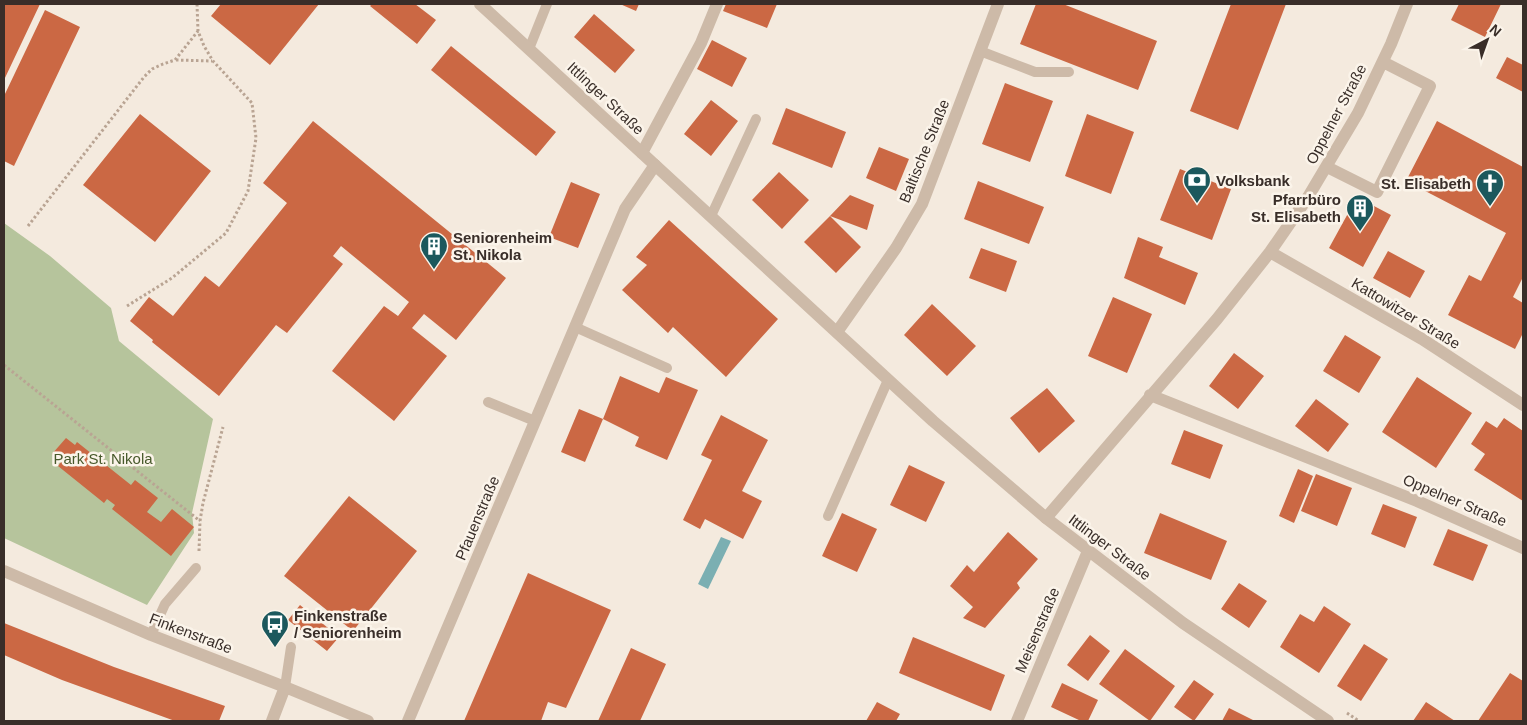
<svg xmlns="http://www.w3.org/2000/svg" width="1527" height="725" font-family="Arial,sans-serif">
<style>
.green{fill:#b6c49c}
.water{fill:#7bafb2}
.building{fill:#cb6844}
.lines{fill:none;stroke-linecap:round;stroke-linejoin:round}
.path{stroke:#b9a493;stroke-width:3;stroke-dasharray:2.5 2.5;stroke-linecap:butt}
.service{stroke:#cdbaa8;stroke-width:10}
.minor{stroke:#cdbaa8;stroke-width:12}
.tertiary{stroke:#cdbaa8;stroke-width:12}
.labels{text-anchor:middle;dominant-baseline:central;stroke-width:5;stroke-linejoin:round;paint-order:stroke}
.street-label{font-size:15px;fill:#392e29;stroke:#fbf4ea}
.poi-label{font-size:15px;font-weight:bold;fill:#392e29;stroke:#fbf4ea;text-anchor:start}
.park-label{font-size:15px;fill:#47592b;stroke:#fbf4ea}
</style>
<rect width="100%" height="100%" fill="#f4eade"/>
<path class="green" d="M4 223 50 256 111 308 119 341 213 419 192 513 194 533 147 605 4 538Z"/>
<path class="water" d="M721 537 731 541 708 589 698 584Z"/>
<path class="building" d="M4 4H40L4 80Z
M221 4H319L270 65 211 16Z
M372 4H415L436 20 417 44 370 6Z
M620 4H639L636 11Z
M726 4H777L767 28 723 11Z
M1036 4H1063L1157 41 1138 90 1020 44Z
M1231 4H1286L1238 130 1190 111Z
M1459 4H1501L1485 37 1451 20Z
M45 10 80 27 14 166 4 161V96Z
M594 14 635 50 615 73 574 37Z
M712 40 747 58 732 87 697 69Z
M451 46 556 132 536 156 431 70Z
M1507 57 1523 65V92L1496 78Z
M1005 83 1053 101 1030 162 982 144Z
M711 100 738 121 711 156 684 134Z
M786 108 846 132 832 168 772 144Z
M140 114 211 171 155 242 83 185Z
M1087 114 1134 132 1111 194 1065 176Z
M313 121 506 278 456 340 424 314 412 328 447 356 394 421 332 371 384 306 398 316 409 302 341 246 333 256 343 264 287 333 276 325 219 396 152 342 153 340 130 321 149 297 173 316 205 276 219 287 287 203 263 183Z
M1437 121 1523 167V277L1513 297 1523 303V333L1515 349 1448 315 1469 275 1481 281 1506 233 1406 181Z
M879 147 909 159 896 191 866 178Z
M1180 169 1231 189 1212 240 1160 220Z
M779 172 809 200 782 229 752 200Z
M978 181 1044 207 1029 244 964 219Z
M571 182 600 194 578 248 549 237Z
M850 195 874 205 867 230 830 216Z
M1357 197 1391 215 1363 267 1329 248Z
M830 216 861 247 836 273 804 242Z
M669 220 778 319 726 377 673 327 668 333 622 290 647 265 636 257Z
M1138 237 1163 247 1159 257 1198 273 1185 305 1124 278Z
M981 248 1017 261 1006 292 969 278Z
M1388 251 1425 271 1410 298 1373 278Z
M1113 297 1152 314 1127 373 1088 356Z
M932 304 976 346 947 376 904 335Z
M1345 335 1381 357 1359 393 1323 371Z
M1234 353 1264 376 1238 409 1209 386Z
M620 376 659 393 666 377 698 390 667 460 635 446 639 437 603 419Z
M1417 377 1472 413 1436 468 1382 432Z
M1047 388 1075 421 1039 453 1010 418Z
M1316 399 1349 424 1328 452 1295 426Z
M579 409 603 419 585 462 561 452Z
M721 415 768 440 742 491 762 501 743 539 705 519 700 529 683 520 712 460 701 455Z
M1504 418 1523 431V501L1474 470 1485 454 1471 444 1486 421 1497 428Z
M1184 430 1223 445 1210 479 1171 464Z
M66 438 75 445 77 442 131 485 135 480 158 498 147 512 161 522 172 509 194 527 171 556 112 509 115 505 107 499 104 503 58 466 61 462 52 454Z
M909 465 945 482 926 522 890 505Z
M1298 469 1313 476 1294 523 1279 516Z
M1316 474 1352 488 1337 526 1301 511Z
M349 496 417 551 353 631 284 576Z
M1383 504 1417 517 1405 548 1371 534Z
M842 513 877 529 857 572 822 556Z
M1160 513 1227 541 1211 580 1144 553Z
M1448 529 1488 545 1473 581 1433 565Z
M1008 532 1038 559 1017 583 1020 588 985 628 963 618 973 607 950 586 967 565 974 572Z
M528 573 611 610 566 708 548 702 541 721H464Z
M1239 583 1267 601 1249 628 1221 609Z
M300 605 339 637 327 651 288 620Z
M1324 606 1351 624 1319 673 1280 647 1300 614 1314 622Z
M4 623 114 667 225 706 219 721H175L62 680 4 655Z
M1090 635 1110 651 1088 681 1067 665Z
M913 637 1005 675 991 711 899 673Z
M1364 644 1388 659 1361 701 1337 686Z
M631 648 666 664 640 721H598Z
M1125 649 1175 686 1150 721 1099 684Z
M1510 673 1523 681V721H1478Z
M1194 680 1214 694 1194 721 1174 707Z
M1062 683 1098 700 1088 721H1081L1051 707Z
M877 702 900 714 896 721H866Z
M1426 702 1455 721H1413Z
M1229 708 1255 721H1222Z"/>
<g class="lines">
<path class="path" d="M176 60 212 61
M28 226 144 77 152 69 163 64 175 60 198 31
M127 306 172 278 226 233 248 191 256 138 252 103 213 61 204 46 198 31 197 4
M4 365 200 521
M199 551 200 521 203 503 223 427
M1347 713 1359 721"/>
<path class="service" d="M529 49 547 4
M980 51 1035 72H1069
M711 216 756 119
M575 327 667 368
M488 402 535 421
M828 516 888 380
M151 635 165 604 196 568
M285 687 291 647"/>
<path class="minor" d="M642 153 701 43 717 4
M1327 167 1377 192 1430 86 1383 62
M1270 252 1422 339 1523 405
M837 332 896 248 922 204 998 4
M1150 395 1417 501 1523 548
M1046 518 1217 319 1270 252 1308 197 1358 113 1391 44 1407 4
M4 571 151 635 285 687 368 721
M272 721 285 687
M408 721 625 209 655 165
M1017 721 1088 551"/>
<path class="tertiary" d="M480 4 933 421 1046 518 1183 623 1328 721"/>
</g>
<defs>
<g id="bank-pin" transform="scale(1.4375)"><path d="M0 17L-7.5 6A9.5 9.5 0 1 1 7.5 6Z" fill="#1c585d" stroke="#fbf4ea"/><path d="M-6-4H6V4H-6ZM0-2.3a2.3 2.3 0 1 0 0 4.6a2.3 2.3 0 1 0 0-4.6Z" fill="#fff"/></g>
<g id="church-pin" transform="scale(1.4375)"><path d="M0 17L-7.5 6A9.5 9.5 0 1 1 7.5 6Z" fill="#1c585d" stroke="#fbf4ea"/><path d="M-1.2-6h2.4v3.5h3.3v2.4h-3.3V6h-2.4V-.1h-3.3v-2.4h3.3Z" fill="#fff"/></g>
<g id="building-pin" transform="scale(1.4375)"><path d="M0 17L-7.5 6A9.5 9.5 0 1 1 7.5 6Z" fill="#1c585d" stroke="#fbf4ea"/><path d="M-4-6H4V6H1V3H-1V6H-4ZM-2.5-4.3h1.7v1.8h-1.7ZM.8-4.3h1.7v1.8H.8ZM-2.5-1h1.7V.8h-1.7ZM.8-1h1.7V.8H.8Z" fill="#fff"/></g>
<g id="bus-pin" transform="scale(1.4375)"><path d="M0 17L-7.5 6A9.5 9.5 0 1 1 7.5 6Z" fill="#1c585d" stroke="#fbf4ea"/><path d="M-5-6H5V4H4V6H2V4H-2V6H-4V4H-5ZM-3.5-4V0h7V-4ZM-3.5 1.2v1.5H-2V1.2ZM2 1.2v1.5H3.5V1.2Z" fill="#fff"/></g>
</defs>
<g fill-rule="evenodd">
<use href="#bank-pin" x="1197" y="180"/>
<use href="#church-pin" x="1490" y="183"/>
<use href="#building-pin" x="1360" y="208"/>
<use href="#building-pin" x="434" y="246"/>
<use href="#bus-pin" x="275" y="624"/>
</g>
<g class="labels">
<g class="street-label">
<text transform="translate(606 98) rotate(43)">Ittlinger Straße</text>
<text transform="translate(1336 114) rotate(-62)">Oppelner Straße</text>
<text transform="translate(924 151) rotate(-68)">Baltische Straße</text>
<text transform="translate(1406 313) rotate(31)">Kattowitzer Straße</text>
<text transform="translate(1455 500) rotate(23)">Oppelner Straße</text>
<text transform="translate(477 518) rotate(-67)">Pfauenstraße</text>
<text transform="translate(1110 547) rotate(37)">Ittlinger Straße</text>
<text transform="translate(1037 630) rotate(-67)">Meisenstraße</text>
<text transform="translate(191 633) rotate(21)">Finkenstraße</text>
</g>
<g class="poi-label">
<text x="1216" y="180">Volksbank</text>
<text x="1471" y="183" text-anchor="end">St. Elisabeth</text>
<text x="1341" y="199" text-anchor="end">Pfarrbüro<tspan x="1341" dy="17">St. Elisabeth</tspan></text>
<text x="453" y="237">Seniorenheim<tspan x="453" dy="17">St. Nikola</tspan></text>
<text x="294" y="615">Finkenstraße<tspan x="294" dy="17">/ Seniorenheim</tspan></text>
</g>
<g class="park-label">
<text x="103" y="458">Park St. Nikola</text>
</g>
</g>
<rect width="1527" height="725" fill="none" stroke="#392e29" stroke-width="10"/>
<g transform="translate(1487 40) rotate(41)" stroke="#fbf4ea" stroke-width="4" paint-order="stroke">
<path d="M0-4L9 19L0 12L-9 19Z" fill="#392e29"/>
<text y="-8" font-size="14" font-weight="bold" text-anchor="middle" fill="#392e29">N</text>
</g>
</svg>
